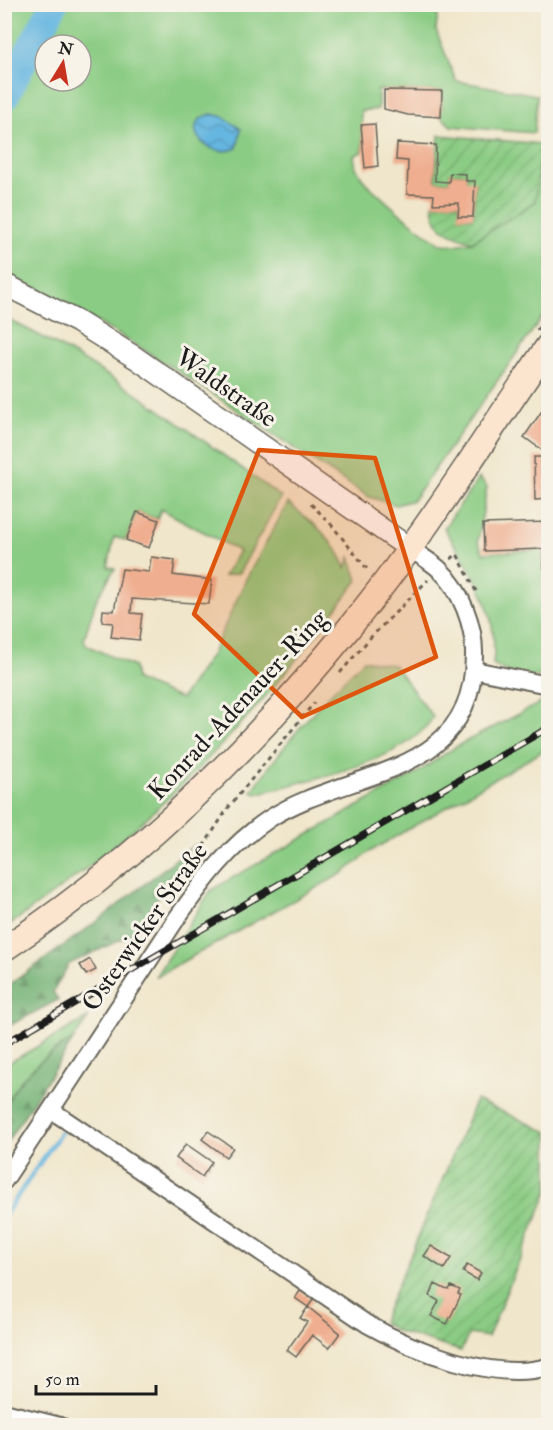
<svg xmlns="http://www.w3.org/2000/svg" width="553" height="1430" font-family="'IM FELL Double Pica',serif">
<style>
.grass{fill:#8bcc84;stroke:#547450;stroke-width:1.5;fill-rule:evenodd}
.forest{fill:url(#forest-firs);stroke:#466647;stroke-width:1.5}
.garden{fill:url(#garden-furrows);stroke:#547450;stroke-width:1.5}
.water{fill:url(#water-waves);stroke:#40697e;stroke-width:1.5}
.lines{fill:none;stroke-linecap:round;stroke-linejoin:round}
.stream{stroke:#65b6e0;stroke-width:4.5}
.river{stroke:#65b6e0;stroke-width:28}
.building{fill:#efae8f}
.minor-casing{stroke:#666359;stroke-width:20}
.tertiary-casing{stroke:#666359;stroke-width:24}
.secondary-casing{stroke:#666359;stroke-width:27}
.path{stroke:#666359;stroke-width:3;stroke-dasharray:4.5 4.5;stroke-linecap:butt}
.minor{stroke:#fff;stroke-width:16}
.tertiary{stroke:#fff;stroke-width:21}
.secondary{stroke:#fce5cf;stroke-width:24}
.rail-casing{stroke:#1c1c1c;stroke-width:7}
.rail{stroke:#f7f3e8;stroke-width:4.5;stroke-dasharray:14;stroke-linecap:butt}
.marked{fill:#de560d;fill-opacity:0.2;stroke:#de560d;stroke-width:4.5;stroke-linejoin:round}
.labels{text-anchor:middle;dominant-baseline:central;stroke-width:6;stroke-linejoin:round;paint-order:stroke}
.street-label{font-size:26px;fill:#1c1c1c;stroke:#f7f3e8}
</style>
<defs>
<pattern id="forest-firs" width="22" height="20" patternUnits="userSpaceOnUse" patternTransform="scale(1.5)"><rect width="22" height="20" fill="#70b072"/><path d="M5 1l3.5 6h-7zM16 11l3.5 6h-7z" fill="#5b8e5d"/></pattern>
<pattern id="garden-furrows" width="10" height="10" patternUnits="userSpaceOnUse" patternTransform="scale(1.5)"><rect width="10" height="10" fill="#8bcc84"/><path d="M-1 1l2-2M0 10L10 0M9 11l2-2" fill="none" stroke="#77af71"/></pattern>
<pattern id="water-waves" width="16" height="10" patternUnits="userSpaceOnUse" patternTransform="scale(1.5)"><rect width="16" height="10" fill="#65b6e0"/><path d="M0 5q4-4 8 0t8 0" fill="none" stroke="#5293b5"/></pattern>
</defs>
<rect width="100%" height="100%" fill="#f7f3e8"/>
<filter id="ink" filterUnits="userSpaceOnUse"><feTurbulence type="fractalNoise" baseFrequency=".0167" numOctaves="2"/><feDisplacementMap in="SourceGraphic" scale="12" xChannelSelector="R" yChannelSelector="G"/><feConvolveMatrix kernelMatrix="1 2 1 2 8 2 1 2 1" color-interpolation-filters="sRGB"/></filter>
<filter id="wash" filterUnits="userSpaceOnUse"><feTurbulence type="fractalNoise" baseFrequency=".008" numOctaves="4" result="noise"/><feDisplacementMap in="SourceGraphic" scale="24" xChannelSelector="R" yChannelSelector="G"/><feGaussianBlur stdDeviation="1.35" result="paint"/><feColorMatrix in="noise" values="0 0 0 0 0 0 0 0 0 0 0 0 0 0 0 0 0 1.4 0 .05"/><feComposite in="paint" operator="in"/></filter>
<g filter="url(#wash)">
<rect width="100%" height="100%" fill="#f0e6cb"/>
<path class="grass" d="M4 5H52L5 95H4Z
M57 5H439L436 30 456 81 537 95 534 133 451 126 441 117 442 91 378 90V109L361 111 363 151 354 156 356 168 365 182 398 212 440 244 455 245 472 242 535 202 541 144 548 145V309L413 500 396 505 369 497C249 421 134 334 5 274V102ZM45 45H81V81H45Z
M5 318C105 366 192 432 281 497L239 573 224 576 239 551 161 509 157 519 137 512 126 540 114 537 108 567 115 568 96 600 84 639 86 645 134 667 136 680 181 699 212 654 247 577 288 503C312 522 335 539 346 568L350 557 358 580C289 674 208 767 118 843 82 874 43 901 5 928Z
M479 478 487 487 478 541 483 553 542 550 543 572H548V678L507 672 493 664C500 609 472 572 444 528Z
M364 660 394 665 433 717C407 763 305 780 256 794L252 791C285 743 321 700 364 660Z
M548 699V748L369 852 345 872 155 977 211 890 415 774 457 746Z
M89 1017 74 1039 56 1049 31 1070 5 1108V1065Z"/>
<path class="forest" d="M195 844 133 934 69 964 53 992 58 1000 5 1028V988L99 920Z
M74 1039 5 1145C4 1134 1 1117 5 1107 16 1078 48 1053 74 1039Z"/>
<path class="garden" d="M439 135 541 144 535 202 472 242C450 233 434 232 433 204L459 203V217H473L475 182 466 181V174L450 173 449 182 435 181Z
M476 1100 548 1132V1191L488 1337 469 1334 461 1351 396 1331 382 1322Z"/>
<path class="water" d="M212 114 223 117 241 129 237 148C208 162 175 123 212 114Z"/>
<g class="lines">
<path class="stream" d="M4 1216 61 1132"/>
<path class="river" d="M4 98 54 4"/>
</g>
<g id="blocks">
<path class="building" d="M384 90 442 91 441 117 408 115 384 109Z
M375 124 378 166 365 168 361 125Z
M397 143 436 145 435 181 449 182 450 173 466 174V181H475L473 217H458L459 203 433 204 434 195 407 194 408 161 396 160Z
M548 402V450L546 453 524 437Z
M534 457H548V499L535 500Z
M137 512 159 520 149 548 126 540Z
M548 522V568H544L543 549 484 551 483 524Z
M151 557 175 560 173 575 212 580 209 604 132 599 131 613 142 614 139 640 111 637 113 623 102 622 103 610 114 611 122 569 149 572Z
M90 959 96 970 86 975 80 965Z
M208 1131 233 1148 226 1157 202 1139Z
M186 1144 212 1162 202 1177 176 1158Z
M431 1246 451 1258 444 1269 424 1256Z
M467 1265 481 1273 477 1280 463 1272Z
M435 1284 445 1289 449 1290 451 1286 460 1290 458 1294 461 1295 447 1324 431 1316 439 1301 430 1296Z
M300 1291 313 1300 308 1307 295 1298Z
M308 1307 340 1333 329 1348 312 1335 296 1357 287 1350 307 1322 300 1318Z"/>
</g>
</g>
<g filter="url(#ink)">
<use href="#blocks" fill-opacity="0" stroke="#666359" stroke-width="1.5"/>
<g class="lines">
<g class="minor-casing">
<path id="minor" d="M474 670 548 685
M51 1110 367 1324C414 1351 494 1382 548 1367
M4 1181 177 918C204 880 230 845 269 819 346 768 473 781 474 656 475 627 461 589 439 569 430 561 419 555 409 548
M4 1412 60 1426"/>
</g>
<g class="tertiary-casing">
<path id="tertiary" d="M4 284 78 322 136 358 409 548"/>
</g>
<g class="secondary-casing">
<path id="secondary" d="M4 949C137 861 249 751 349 628 422 539 483 440 548 346"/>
</g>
<path class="path" d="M537 330 548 314
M311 504 330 523 368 570
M451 559 457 554 476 591
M340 673 370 638 428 580
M174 892 228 808 314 703"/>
<use href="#minor" class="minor"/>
<use href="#tertiary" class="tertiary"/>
<use href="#secondary" class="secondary"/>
<g class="rail-casing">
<path id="rail" d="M4 1044 548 728"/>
</g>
<use href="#rail" class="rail"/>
</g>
</g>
<path class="marked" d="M259 450 375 458 436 657 302 717 194 614Z"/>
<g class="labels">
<g class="street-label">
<text transform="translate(226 388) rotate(35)">Waldstraße</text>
<text transform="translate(238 705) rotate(-47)">Konrad-Adenauer-Ring</text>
<text transform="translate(145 927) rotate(-55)">Osterwicker Straße</text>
</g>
</g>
<rect width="553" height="1430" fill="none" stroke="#f7f3e8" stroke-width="24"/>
<g transform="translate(63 63) rotate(11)"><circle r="28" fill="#f7f3e8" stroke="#9f9d96" stroke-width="1.5"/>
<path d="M0-4.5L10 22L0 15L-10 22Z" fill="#c8321e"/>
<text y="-9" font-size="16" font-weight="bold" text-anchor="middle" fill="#1c1c1c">N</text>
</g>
<path d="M36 1385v9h120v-9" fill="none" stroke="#1c1c1c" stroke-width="3"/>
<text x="45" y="1385" font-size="18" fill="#1c1c1c" stroke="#f7f3e8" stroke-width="4.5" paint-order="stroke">50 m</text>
</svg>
